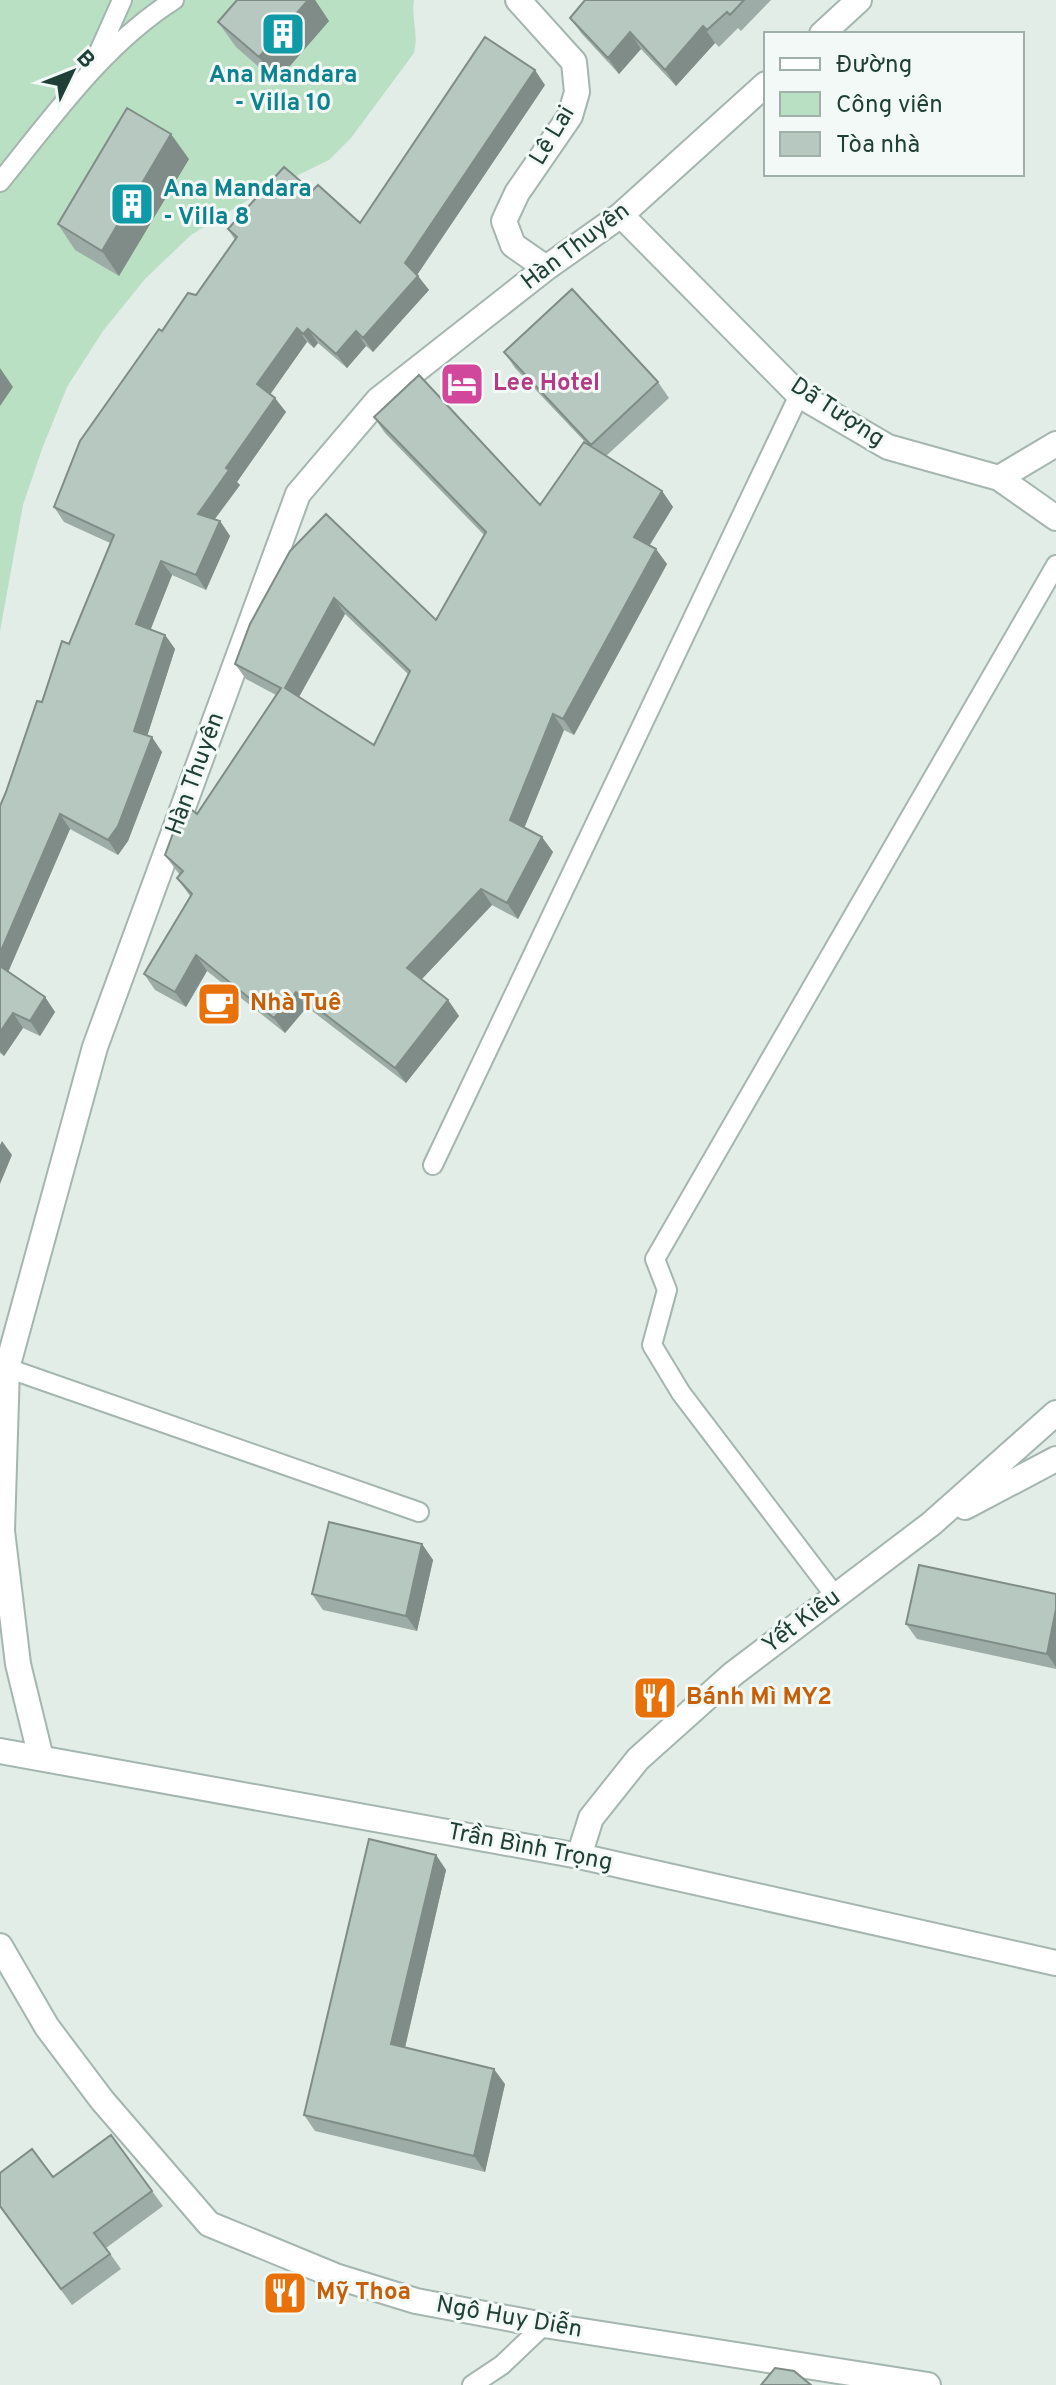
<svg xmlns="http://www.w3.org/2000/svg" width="1056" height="2385" font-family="Overpass,sans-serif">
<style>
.green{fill:#b9e0c3}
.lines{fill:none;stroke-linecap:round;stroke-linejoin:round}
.service-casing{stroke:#a4b6af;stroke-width:22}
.minor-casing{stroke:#a4b6af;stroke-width:28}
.service{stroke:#fff;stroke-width:18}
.minor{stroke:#fff;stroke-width:24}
.wall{fill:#9daca6;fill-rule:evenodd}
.shaded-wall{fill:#808c87}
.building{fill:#b7c8c1;stroke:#808c87;stroke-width:2;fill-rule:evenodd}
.labels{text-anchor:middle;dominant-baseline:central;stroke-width:6;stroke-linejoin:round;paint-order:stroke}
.culture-label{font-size:24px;font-weight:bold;fill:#0d838f;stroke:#f3f9f6}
.street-label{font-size:24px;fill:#204037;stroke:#f3f9f6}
.hotel-label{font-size:24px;font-weight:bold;fill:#b23c85;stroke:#f3f9f6;text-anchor:start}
.food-label{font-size:24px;font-weight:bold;fill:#c56008;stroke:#f3f9f6;text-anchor:start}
</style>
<rect width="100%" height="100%" fill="#e2ede8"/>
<path class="green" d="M0 0H414C411 21 419 32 414 53L351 138 329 160 253 197 191 235 145 279 103 331 67 387 42 449 23 505 0 631Z"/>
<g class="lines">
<g class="service-casing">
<path id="service" d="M94 63 122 0
M0 182C52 118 103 45 174 0
M433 1165 799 395
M7 1368 419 1512
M836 1597 681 1393 652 1345 667 1290 655 1259 1056 565
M472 2385 502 2365 544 2325"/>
</g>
<g class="minor-casing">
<path id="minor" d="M518 0 574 62 577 92 570 116 517 193 504 221 513 245 546 268
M822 34 859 0
M621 215 799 395 888 447 999 478 1056 518
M999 478 1056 444
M965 1507 1056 1459
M0 1751 579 1856 1056 1963
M41 1758 18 1664 2 1531 7 1368 95 1047 298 494 378 400 546 268 621 215 766 84
M579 1856 591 1818 638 1759 733 1674 931 1524 1056 1413
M0 1946 47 2027 102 2100 209 2224 338 2277 416 2301 544 2325 928 2385"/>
</g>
<use href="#service" class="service"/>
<use href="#minor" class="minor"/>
</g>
<path class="wall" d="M237 0H315L329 21 276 82 236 47 218 22Z
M584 0H771L741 31 738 28 719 47 715 43 676 86 641 49 619 74 582 34 570 18 585 1Z
M545 85 417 275 429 290 373 352 366 346 347 368 318 343 314 348 307 342 270 394 286 412 237 482 240 485 215 519 220 521 230 536 206 590 172 575 150 629 165 635 175 649 147 736 162 752 128 841 118 855 70 829 8 972 45 997 55 1012 40 1036 23 1028 4 1056 0 1053V806L42 702 69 644 110 543 64 522 54 507 162 331 196 295 235 240 228 229 312 191 360 223Z
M189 159 119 276 75 250 58 224Z
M504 352 658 382 669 398 606 456 662 491 673 507 649 545 667 564 574 735 564 730 524 828 553 852 518 919 492 905 422 979 448 1000 459 1016 406 1083 307 1007 285 1033 207 971 186 1007 155 990 144 974 190 896 177 878 180 875 176 870 165 855 197 814 276 695 246 679 235 664 290 551 436 620 484 535 385 433 374 417 540 505 586 443 515 368ZM345 614 408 674 374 745 299 697Z
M422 1544 433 1560 417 1631 323 1610 312 1594Z
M1056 1594V1669L917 1639 906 1624Z
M436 1855 446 1870 405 2048 505 2084 485 2172 315 2131 304 2115Z
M53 2177 152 2191 163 2206 106 2248 121 2269 72 2305 0 2207Z"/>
<path class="shaded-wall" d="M308 0H315L329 21 276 82 259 57Z
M703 26 715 43 676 86 665 70Z
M630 32 641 49 619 74 608 58Z
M535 70 545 85 415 278 405 263Z
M171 134 189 159 119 276 102 251Z
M418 276 429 290 373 352 363 338Z
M297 328 307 342 267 399 257 384Z
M308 329 318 343 314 348 303 334Z
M356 331 366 346 347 368 336 354Z
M0 368 13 387 0 406Z
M275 398 286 412 237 482 240 485 208 528 198 514 226 468Z
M662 491 673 507 645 553 634 537Z
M220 521 230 536 206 590 196 575Z
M656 549 667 564 574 735 563 719Z
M161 561 172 575 147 639 136 624Z
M334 598 345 614 295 704 285 688Z
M165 635 175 649 144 746 134 731Z
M553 714 564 730 521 836 510 820Z
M152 737 162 752 128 841 118 855 108 840Z
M60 814 70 829 6 977 0 969V953Z
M542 837 553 852 518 919 507 903Z
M481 889 492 905 418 983 407 968Z
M196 955 207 971 186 1007 175 992Z
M296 992 307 1007 285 1033 274 1018Z
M45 997 55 1012 40 1036 30 1021Z
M448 1000 459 1016 406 1083 395 1068Z
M13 1013 23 1028 4 1056 0 1051V1032Z
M2 1141 12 1155 0 1184V1145Z
M422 1544 433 1560 417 1631 406 1616Z
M1056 1609V1667L1047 1654Z
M436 1855 446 1870 402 2060 391 2044Z
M494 2069 505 2084 485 2172 474 2156Z"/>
<path class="building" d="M237 0H308L259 57 218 22Z
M585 0H744L730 15 727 12 707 30 703 26 665 70 630 32 608 58 570 18Z
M485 37 535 70 405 263 418 276 363 338 356 331 336 354 308 329 303 334 297 328 257 384 275 398 226 468 229 470 198 514 220 521 196 575 161 561 136 624 165 635 134 731 152 737 118 826 108 840 60 814 0 953V806L6 792 37 701 42 702 62 641 69 644 114 535 54 507 80 441 159 329 162 331 188 293 196 295 237 237 228 229 284 167 312 191 318 185 360 223Z
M127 108 171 134 102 251 58 224Z
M572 289 658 382 591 445 504 352Z
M419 375 540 505 584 442 662 491 634 537 656 549 563 719 553 714 510 820 542 837 507 903 481 889 407 968 448 1000 395 1068 296 992 274 1018 196 955 175 992 144 974 192 894 177 878 183 871 165 855 175 828 191 809 197 814 281 688 235 664 250 624 290 551 326 514 436 620 486 532 374 417ZM334 598 410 671 374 745 285 688Z
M0 966 45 997 30 1021 13 1013 0 1032Z
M329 1522 422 1544 406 1616 312 1594Z
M919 1565 1056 1594V1609L1047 1654 906 1624Z
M369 1839 436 1855 391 2044 494 2069 474 2156 304 2115Z
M111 2135 152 2191 94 2233 110 2254 61 2289 0 2206V2173L32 2149 53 2177Z
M775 2368 794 2371 811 2385H761Z"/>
<defs>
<g id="building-square" transform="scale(2.3)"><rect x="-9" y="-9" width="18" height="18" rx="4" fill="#0f9aa8" stroke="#f3f9f6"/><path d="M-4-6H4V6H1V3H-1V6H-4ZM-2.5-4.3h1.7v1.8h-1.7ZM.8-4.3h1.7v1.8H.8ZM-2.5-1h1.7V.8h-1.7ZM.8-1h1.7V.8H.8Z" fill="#fff"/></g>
<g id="hotel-square" transform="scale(2.3)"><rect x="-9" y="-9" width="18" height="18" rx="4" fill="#d1479c" stroke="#f3f9f6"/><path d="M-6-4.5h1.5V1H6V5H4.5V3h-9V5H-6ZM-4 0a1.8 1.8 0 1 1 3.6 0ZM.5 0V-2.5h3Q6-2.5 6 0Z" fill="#fff"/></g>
<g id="cafe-square" transform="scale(2.3)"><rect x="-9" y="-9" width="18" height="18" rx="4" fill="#e8710a" stroke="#f3f9f6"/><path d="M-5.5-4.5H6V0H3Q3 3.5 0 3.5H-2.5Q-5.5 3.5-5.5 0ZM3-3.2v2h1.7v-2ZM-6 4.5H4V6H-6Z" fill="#fff"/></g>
<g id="restaurant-square" transform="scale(2.3)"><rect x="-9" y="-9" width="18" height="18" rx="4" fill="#e8710a" stroke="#f3f9f6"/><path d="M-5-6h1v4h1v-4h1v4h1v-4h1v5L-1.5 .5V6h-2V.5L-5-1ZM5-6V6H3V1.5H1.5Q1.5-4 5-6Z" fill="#fff"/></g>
</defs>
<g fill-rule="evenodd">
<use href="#building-square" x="283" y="34"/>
<use href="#building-square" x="132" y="204"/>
<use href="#hotel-square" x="462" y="384"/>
<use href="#cafe-square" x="219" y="1004"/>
<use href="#restaurant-square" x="655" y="1698"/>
<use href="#restaurant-square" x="285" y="2293"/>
</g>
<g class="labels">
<g class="culture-label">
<text x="283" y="76">Ana Mandara<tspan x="283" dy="28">- Villa 10</tspan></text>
<text x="163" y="190" text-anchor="start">Ana Mandara<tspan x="163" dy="28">- Villa 8</tspan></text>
</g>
<g class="street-label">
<text transform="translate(553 136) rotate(-59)">Lê Lai</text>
<text transform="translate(576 247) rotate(-37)">Hàn Thuyên</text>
<text transform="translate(837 413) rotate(33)">Dã Tượng</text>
<text transform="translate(196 774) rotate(-70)">Hàn Thuyên</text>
<text transform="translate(802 1622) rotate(-37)">Yết Kiêu</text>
<text transform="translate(530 1848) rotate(11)">Trần Bình Trọng</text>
<text transform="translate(509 2318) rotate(10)">Ngô Huy Diễn</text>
</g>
<g class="hotel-label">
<text x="493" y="384">Lee Hotel</text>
</g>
<g class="food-label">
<text x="250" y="1004">Nhà Tuê</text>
<text x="686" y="1698">Bánh Mì MY2</text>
<text x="316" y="2293">Mỹ Thoa</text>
</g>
</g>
<rect x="764" y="32" width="260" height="144" fill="#f3f9f6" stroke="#9fafaa" stroke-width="2"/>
<rect x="780" y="58" width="40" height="12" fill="#ffffff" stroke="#9fafaa" stroke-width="2"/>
<text x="836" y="72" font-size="24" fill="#204037">Đường</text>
<rect x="780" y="92" width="40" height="24" fill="#b9e0c3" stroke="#9fafaa" stroke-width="2"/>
<text x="836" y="112" font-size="24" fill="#204037">Công viên</text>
<rect x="780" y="132" width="40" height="24" fill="#b7c8c1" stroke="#9fafaa" stroke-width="2"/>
<text x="836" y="152" font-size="24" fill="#204037">Tòa nhà</text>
<g transform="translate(72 72) rotate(47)" stroke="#f3f9f6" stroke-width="6" paint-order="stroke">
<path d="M0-6L14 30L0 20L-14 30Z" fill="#204037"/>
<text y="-12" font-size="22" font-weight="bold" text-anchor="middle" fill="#204037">B</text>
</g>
</svg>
